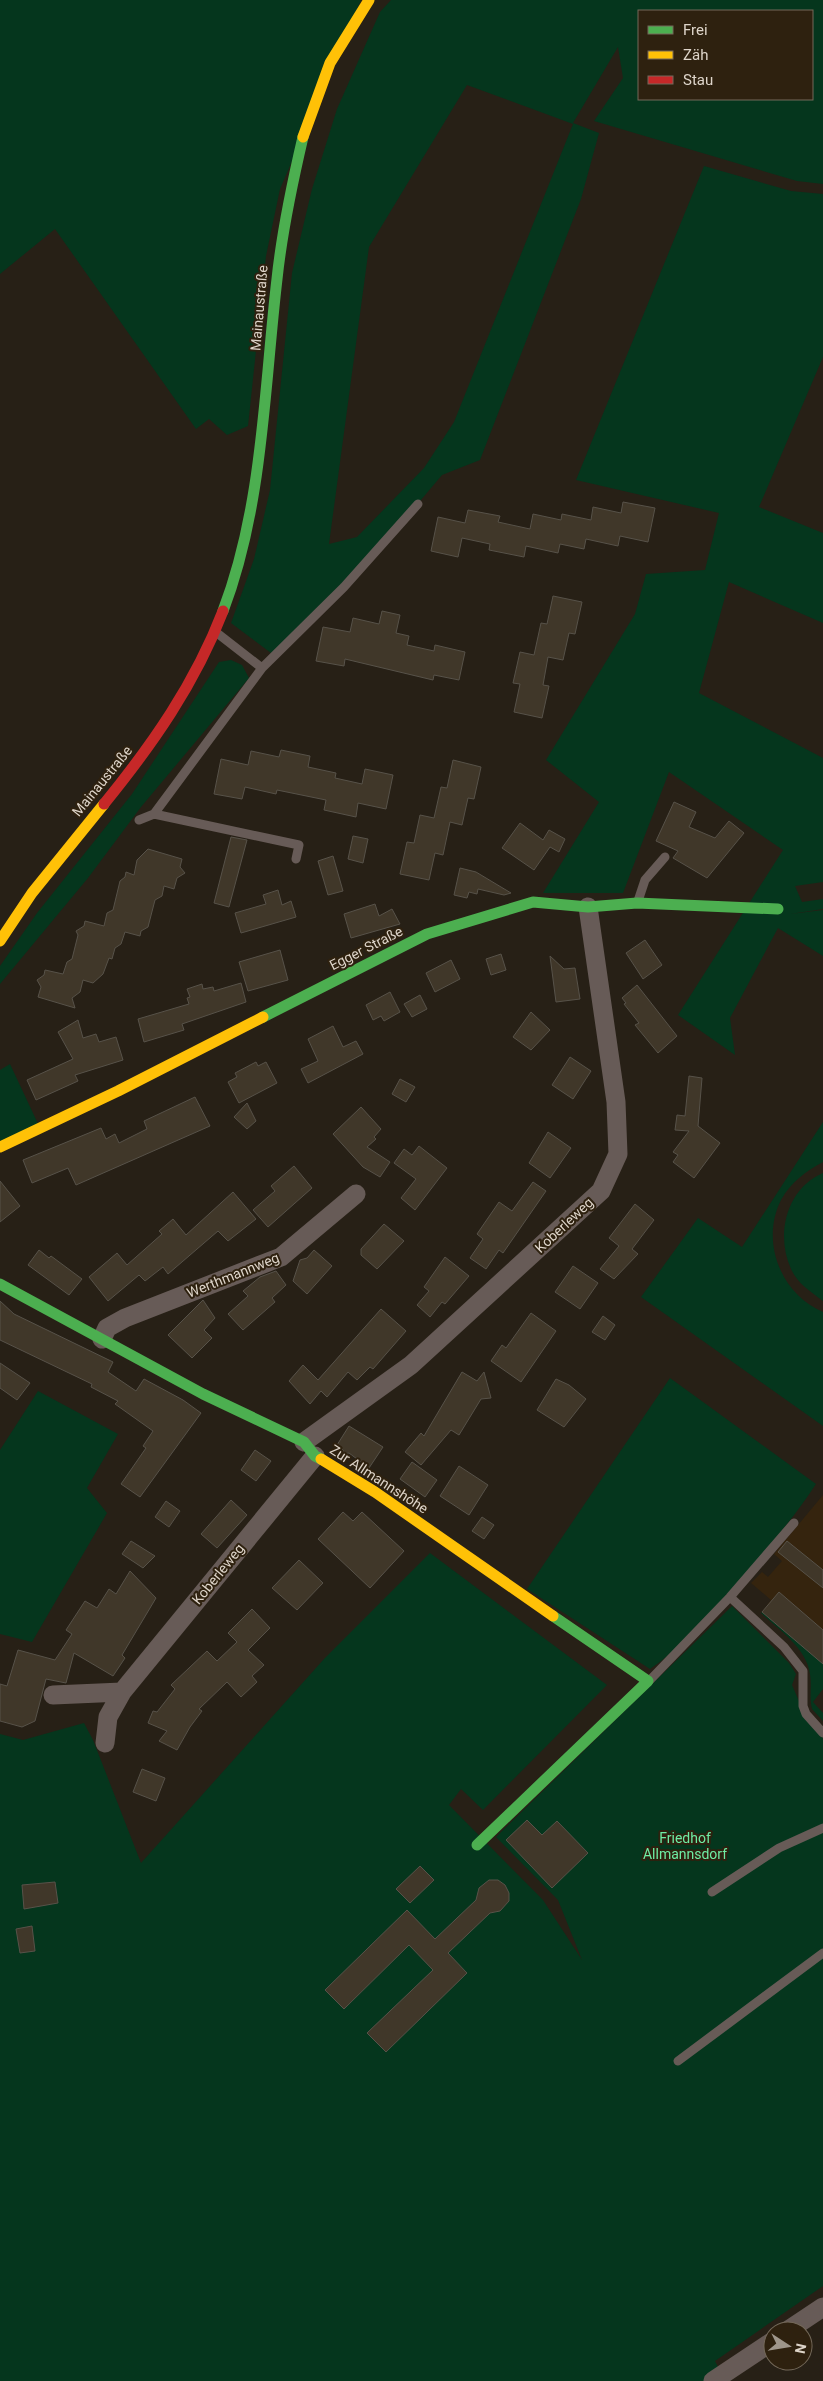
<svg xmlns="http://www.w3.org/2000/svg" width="823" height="2381" font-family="Roboto,sans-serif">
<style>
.built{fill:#35240e}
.green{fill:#05361d;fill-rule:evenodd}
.building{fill:#403729;stroke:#575249}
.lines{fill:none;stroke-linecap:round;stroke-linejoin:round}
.lane{stroke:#675b57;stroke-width:9}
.street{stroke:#675b57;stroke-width:19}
.fast{stroke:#4caf50;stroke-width:11}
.slow{stroke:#ffc107;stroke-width:11}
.jam{stroke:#c62828;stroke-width:11}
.labels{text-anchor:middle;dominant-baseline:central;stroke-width:4;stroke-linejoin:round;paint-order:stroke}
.street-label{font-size:14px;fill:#ded5ca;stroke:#2e210f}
.park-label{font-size:14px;fill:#6eeda4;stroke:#2e210f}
</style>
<rect width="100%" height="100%" fill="#272016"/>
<path class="built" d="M823 1495V1663L762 1612 771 1600 751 1583 762 1572 768 1577 782 1561 774 1554Z"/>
<path class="green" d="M0 0H361L280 189 266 256 248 426 227 435 209 419 196 429 55 229 0 274Z
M391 0H823V184L797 181 594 121 623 78 618 47 573 123 599 133 581 199 480 460 442 475 378 551 275 656 231 623 254 559 270 490 292 273 312 189 337 109 380 12ZM639 11H812V99H639ZM467 85 573 124 454 422 424 468 357 537 329 544 369 247Z
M704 166 791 191 823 194V357L759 507 823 533V623L729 582 699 693 823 758V882L795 886 802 902 823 899V909L790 914 823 910V956L778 928 730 1018 735 1055 678 1015 783 850 669 772 623 893H543L599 802 546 760 635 614 646 574 705 570 719 513 576 480Z
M231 660 242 665 249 678 141 807 88 878 0 984V966L37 913 132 794 219 662Z
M10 1064 40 1128 0 1147V1070Z
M823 1122V1162C806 1171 791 1182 781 1200 760 1242 781 1294 823 1312V1426L641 1297 698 1218 742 1247Z
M823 1173V1301C811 1292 797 1283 791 1269 775 1234 787 1188 823 1173Z
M670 1378 816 1484C788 1527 753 1565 719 1603 697 1627 677 1651 650 1669L527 1589Z
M38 1391 118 1434 87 1488 107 1513 32 1642 0 1634V1450Z
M430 1553 607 1685 483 1810 461 1789 449 1805 543 1900 582 1960 558 1900 496 1837 732 1606 789 1663 796 1674 792 1685 805 1715 823 1738V2286L715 2361 725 2381H0V1734L23 1740 84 1723 93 1740 141 1863 324 1659Z
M762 1612 823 1663V1689L813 1702 823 1713V1721L812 1709C809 1697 812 1686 810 1674 807 1648 778 1629 761 1613Z"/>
<path class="building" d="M623 502 655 508 648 542 620 536 618 546 586 539 584 549 560 544 558 553 526 546 524 557 489 550 490 544 462 538 458 557 431 551 438 517 465 523 468 510 500 516 498 522 530 529 533 514 561 520 562 514 591 520 593 507 621 513Z
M553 596 582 602 575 634 569 633 563 660 548 657 543 685 549 686 542 718 514 712 520 684 513 683 520 652 534 655 541 623 547 624Z
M382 611 400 615 396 633 409 636 407 645 434 651 435 645 465 652 459 680 434 675 433 680 345 659 344 666 316 661 323 627 350 632 353 618 379 624Z
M281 750 310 756 308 767 336 773 335 778 362 784 365 769 393 775 386 809 358 803 356 817 324 810 326 800 277 790 276 794 245 787 242 799 214 794 221 759 248 765 251 751 279 757Z
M453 760 481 767 474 799 468 798 462 825 450 822 443 855 435 853 429 880 400 874 407 842 414 843 420 815 434 818 441 787 447 788Z
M674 802 696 812 689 827 715 838 729 821 744 833 707 878 673 858 678 851 656 841Z
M520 823 543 840 549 830 565 839 559 852 550 847 534 870 502 848Z
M353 836 368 839 363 863 348 859Z
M231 837 247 840 229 907 214 903Z
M148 849 182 859 180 867 185 873 177 878 174 889 164 886 162 896 155 900 148 927 141 931 140 936 125 932 121 944 115 948 112 959 109 958 103 974 93 983 83 980 80 992 72 998 75 1008 38 997 41 987 37 980 44 975 45 970 63 974 67 962 72 959 78 935 76 931 84 926 85 921 104 926 107 913 113 910 120 881 125 877 126 872 134 875 137 860Z
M333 856 343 891 328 895 318 861Z
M460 868 476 872 511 893 504 895 478 889 477 894 469 892 467 898 454 895Z
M278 890 282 905 291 901 296 917 241 933 235 913 266 904 263 895Z
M375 904 379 916 392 909 400 924 351 938 344 914Z
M645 940 662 965 643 979 626 953Z
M280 950 288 980 248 991 239 962Z
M501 954 506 970 491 975 486 959Z
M550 956 564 969 575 968 580 999 556 1002Z
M451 960 460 979 435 992 426 973Z
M241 983 246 1002 182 1024 184 1030 144 1042 138 1019 189 1004 187 998 190 997 187 989 202 984 203 989 213 987 214 991Z
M637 985 677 1036 658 1053 635 1025 639 1023 624 1004 626 1003 622 998Z
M390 992 400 1012 384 1021 381 1016 373 1020 366 1005Z
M420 995 427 1009 412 1017 404 1004Z
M531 1012 550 1030 531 1050 513 1037Z
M78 1020 83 1038 96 1034 99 1042 116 1037 123 1060 75 1075 78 1081 36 1100 27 1080 73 1059 58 1032Z
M333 1026 343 1047 356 1041 363 1054 308 1083 301 1069 318 1061 308 1039Z
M570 1057 591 1071 573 1099 552 1085Z
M256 1062 258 1066 266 1062 277 1083 239 1103 228 1082 237 1077 235 1073Z
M689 1076 702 1078 698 1126 720 1143 694 1178 673 1162 678 1155 673 1152 689 1131 675 1130 677 1115 685 1116Z
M400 1079 415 1087 406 1102 392 1094Z
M195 1097 210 1126 76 1185 68 1168 32 1183 23 1160 101 1128 106 1139 115 1134 119 1143 147 1129 144 1121Z
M247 1103 256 1121 247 1129 234 1117Z
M361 1107 381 1129 374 1137 376 1139 367 1147 390 1162 380 1177 363 1167 333 1134Z
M548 1132 571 1148 550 1178 529 1163Z
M419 1146 447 1168 415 1210 401 1198 416 1179 394 1163 404 1149 412 1155Z
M294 1166 312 1188 268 1227 253 1210 275 1191 271 1186Z
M0 1181 20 1206 0 1222Z
M533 1182 546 1191 503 1253 499 1250 486 1269 470 1258 483 1239 477 1234 499 1202 512 1211Z
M233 1192 256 1219 228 1241 218 1231 168 1274 163 1267 145 1281 139 1275 108 1301 89 1277 117 1253 127 1265 162 1234 159 1231 173 1219 186 1235Z
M635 1204 654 1220 632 1249 638 1254 614 1279 600 1269 619 1246 609 1238Z
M384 1224 404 1241 377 1269 361 1255V1249Z
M39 1250 49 1258 51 1256 82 1279 69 1295 28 1265Z
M314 1250 332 1266 307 1294 293 1281 300 1260 307 1258Z
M445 1257 469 1276 445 1304 442 1302 430 1317 417 1305 429 1291 424 1287Z
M573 1266 598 1283 580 1309 555 1292Z
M276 1271 286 1285 272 1298 275 1302 243 1330 228 1314 248 1296 243 1291 260 1277Z
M203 1300 215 1318 204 1330 212 1338 192 1358 168 1335Z
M0 1301 14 1314 113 1362 108 1372 136 1391 144 1379 183 1400 201 1413 140 1497 121 1484 146 1448 143 1446 153 1431 115 1404 118 1401 91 1387 92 1384 0 1340Z
M381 1309 406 1331 373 1369 370 1367 357 1380 348 1372 327 1397 321 1391 310 1404 289 1381 303 1365 318 1380Z
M531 1313 556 1331 521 1382 491 1361 502 1345 506 1348Z
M603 1316 615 1325 605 1340 592 1332Z
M0 1363 30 1383 17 1400 0 1388Z
M462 1372 477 1381 484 1372 491 1398 481 1399 459 1435 451 1430 421 1465 405 1452 421 1433 424 1436Z
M556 1379 569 1385 586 1399 564 1427 537 1410Z
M349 1426 383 1447 369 1468 349 1453 344 1454 343 1450 337 1445Z
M255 1450 271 1461 256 1481 241 1470Z
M412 1462 437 1480 425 1497 400 1479Z
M459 1466 488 1485 469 1515 440 1496Z
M231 1500 247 1515 217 1548 201 1534Z
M166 1501 180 1511 169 1527 155 1517Z
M343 1512 353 1521 362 1512 404 1551 370 1588 318 1539Z
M482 1517 494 1525 484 1539 472 1531Z
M131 1541 155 1556 143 1568 122 1554Z
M787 1541 823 1570V1588L778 1552Z
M299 1560 323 1583 297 1610 272 1588Z
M130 1571 156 1598 122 1655 125 1658 113 1676 74 1653 66 1683 46 1679 35 1721 22 1727 0 1721V1684L7 1686 18 1650 55 1660 72 1634 66 1630 85 1601 97 1608 109 1589 116 1594Z
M779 1592 823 1630V1664L762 1612Z
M252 1609 270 1628 248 1650 264 1665 252 1676 257 1682 241 1697 227 1682 199 1709 202 1711 190 1727 177 1750 159 1741 167 1731 148 1723 153 1711 157 1712 175 1689 171 1685 207 1651 217 1661 237 1642 228 1633Z
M142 1769 165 1778 156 1801 133 1792Z
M527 1820 542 1835 557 1821 588 1853 552 1888 506 1840Z
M420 1866 434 1880 410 1903 396 1889Z
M489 1880H498L505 1885 509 1893V1901L500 1911 490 1913 448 1953 467 1973 386 2052 367 2033 433 1970 409 1945 344 2009 325 1990 407 1910 435 1939 476 1900 479 1888Z
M55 1882 58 1903 24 1909 22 1885Z
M32 1926 35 1951 20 1953 16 1929Z"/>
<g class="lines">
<path class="lane" d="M217 633 262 668
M154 814 262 668 344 587 418 504
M154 814 299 845 296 859
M139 820 154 814
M638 901 645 880 665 857
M730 1597 784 1647 803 1671V1706L806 1714 823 1733
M650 1680 730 1597 794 1523
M712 1892 779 1848 823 1828
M678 2061 823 1953"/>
<path class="street" d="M102 1339 107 1328 125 1318 281 1257 356 1194
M304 1442 411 1365 601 1191 618 1154 616 1102 588 907
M53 1695 122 1692 315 1456
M105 1743 108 1717 122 1692
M787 2331 823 2307
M713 2381 773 2341"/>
<path class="fast" d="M223 611C263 506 264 390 277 279 282 231 292 184 303 137
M263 1017 427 934 533 902 588 907 637 903 778 909
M0 1284 203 1394 304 1442 315 1456 321 1459
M477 1845 648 1681 553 1616"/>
<path class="slow" d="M303 137 330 63 369 0
M0 941 32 893 104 804
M0 1147 118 1091 263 1017
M321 1459 375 1492 553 1616"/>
<path class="jam" d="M104 804C152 745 195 684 223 611"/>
</g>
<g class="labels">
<g class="street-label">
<text transform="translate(259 308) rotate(-85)">Mainaustraße</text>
<text transform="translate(102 781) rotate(-51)">Mainaustraße</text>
<text transform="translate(366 948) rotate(-27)">Egger Straße</text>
<text transform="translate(564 1225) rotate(-43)">Koberleweg</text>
<text transform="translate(233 1275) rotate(-22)">Werthmannweg</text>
<text transform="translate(379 1479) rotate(33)">Zur Allmannshöhe</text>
<text transform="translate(218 1574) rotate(-51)">Koberleweg</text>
</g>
<g class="park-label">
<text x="685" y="1838">Friedhof<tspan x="685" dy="16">Allmannsdorf</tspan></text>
</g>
</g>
<rect x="638" y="10" width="175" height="90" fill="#2e210f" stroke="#74695a"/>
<rect x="648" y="26" width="25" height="8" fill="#4caf50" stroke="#74695a"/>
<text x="683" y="35" font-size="15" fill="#ded5ca">Frei</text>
<rect x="648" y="51" width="25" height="8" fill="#ffc107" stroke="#74695a"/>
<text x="683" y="60" font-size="15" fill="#ded5ca">Zäh</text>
<rect x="648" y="76" width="25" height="8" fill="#c62828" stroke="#74695a"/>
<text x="683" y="85" font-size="15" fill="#ded5ca">Stau</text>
<g transform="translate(788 2346) rotate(102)"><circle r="24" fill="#2e210f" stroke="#74695a"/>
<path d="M0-4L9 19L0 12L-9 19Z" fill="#9e968b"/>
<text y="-8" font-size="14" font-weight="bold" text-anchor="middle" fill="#ded5ca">N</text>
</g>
</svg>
